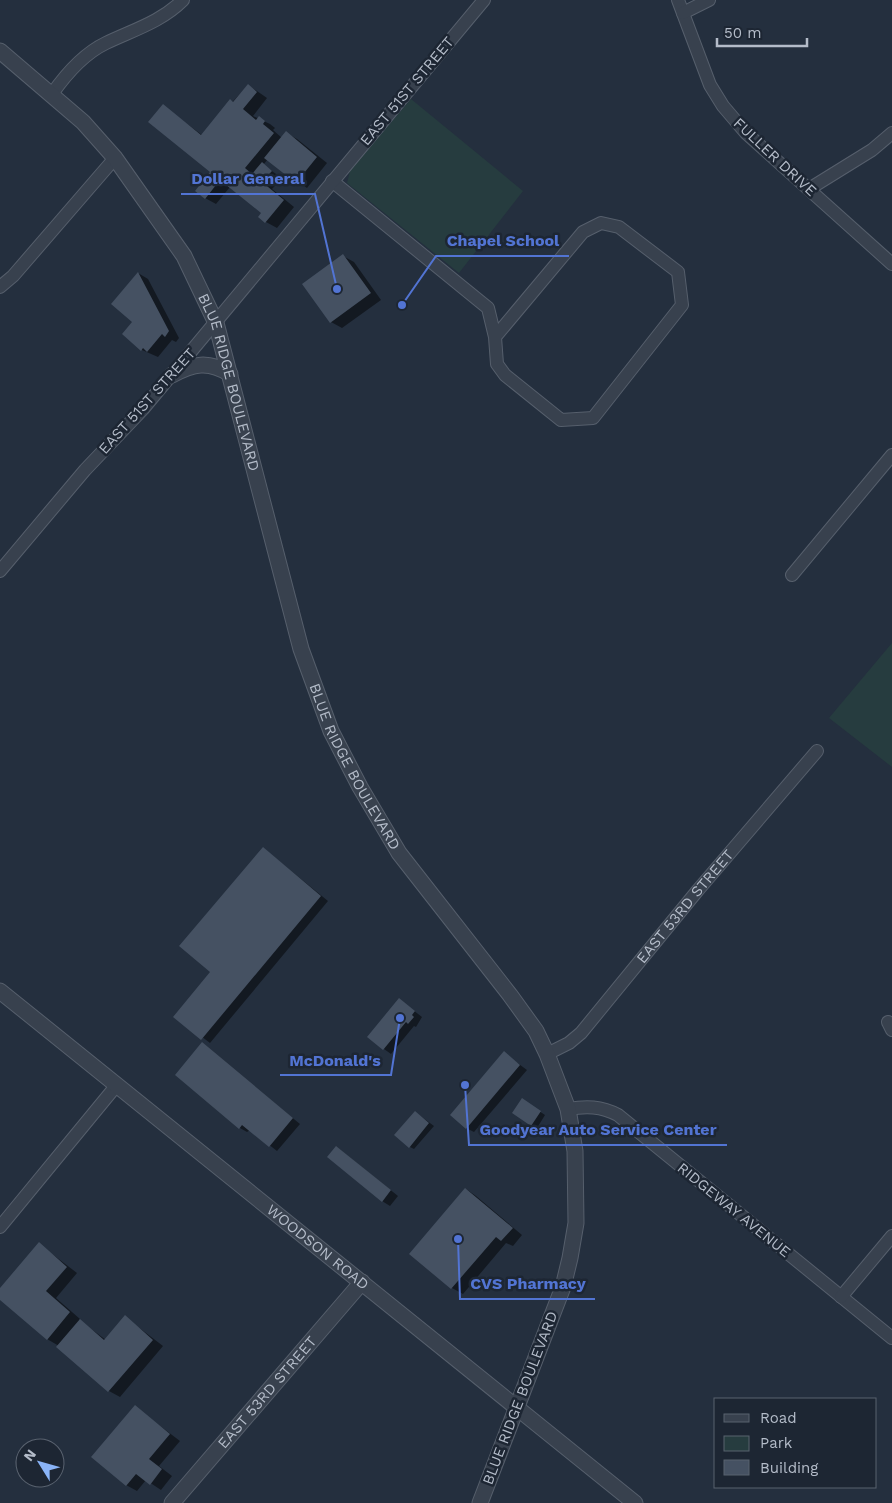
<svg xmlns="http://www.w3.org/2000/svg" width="892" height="1503" font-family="'Work Sans',sans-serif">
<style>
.green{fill:#263c3f}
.shadow{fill:#0007;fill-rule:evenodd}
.building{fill:#455162}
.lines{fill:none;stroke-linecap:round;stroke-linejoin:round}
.minor-casing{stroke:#565f6c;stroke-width:14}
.tertiary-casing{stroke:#565f6c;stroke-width:17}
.minor{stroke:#38414e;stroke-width:12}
.tertiary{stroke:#38414e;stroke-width:15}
.labels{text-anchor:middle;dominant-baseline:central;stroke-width:5;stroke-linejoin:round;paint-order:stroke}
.street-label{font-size:15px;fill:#b4bcc9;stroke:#1d2633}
.leader{fill:none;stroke:#5274d3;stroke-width:2}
.callout-dot{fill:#5274d3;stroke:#1d2633;stroke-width:2}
.callout-label{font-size:16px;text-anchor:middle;font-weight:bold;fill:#5274d3;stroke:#1d2633;stroke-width:5;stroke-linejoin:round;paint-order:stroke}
</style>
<rect width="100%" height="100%" fill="#242f3e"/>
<path class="green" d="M411 99 523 191 459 273 347 183 350 171Z
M892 643V767L829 718Z"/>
<path class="shadow" d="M248 85 267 98 253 116 270 124 275 128 273 130 282 138 286 133 297 139 327 163 307 188 268 159 263 165 282 178 272 189 294 207 277 228 266 222 263 213 230 187 216 204 205 198 212 172 163 106 202 135ZM263 180H266L259 188Z
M343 256 354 262 381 300 342 328 331 322Z
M138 273 148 279 179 338 176 342 172 340 158 357 142 350 124 334 134 322Z
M263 848 328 901 210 1043 175 1016 212 972Z
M400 1000 422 1017 416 1027 414 1026 391 1054 384 1049Z
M202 1044 300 1124 277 1151 250 1130 247 1132 240 1128Z
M504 1053 527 1070 474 1132 466 1128Z
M527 1103 545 1115 537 1128 513 1112Z
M415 1112 434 1126 414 1149 410 1147Z
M337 1147 398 1196 390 1206 382 1201Z
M466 1189 476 1196 522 1235 513 1246 506 1243 463 1294 452 1288 411 1254Z
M39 1244 77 1273 56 1298 80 1319 79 1320 106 1340 125 1317 163 1346 120 1397 109 1391 58 1347 59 1346 47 1339 0 1298V1290Z
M135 1407 180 1441 159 1466 172 1476 161 1490 146 1480 137 1491 126 1485Z"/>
<path class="building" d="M248 84 257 92 243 109 256 120 259 116 265 121 263 124 274 133 245 168 252 174 262 162 272 171 262 182 284 200 265 223 258 217 261 213 220 180 205 199 195 191 210 172 148 122 163 104 201 135 230 99 233 102Z
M286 131 317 157 296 183 264 158Z
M343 254 371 293 330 323 302 284Z
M138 272 169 331 165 337 162 334 147 352 143 348 141 351 122 334 132 322 111 304Z
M263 847 321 896 201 1040 173 1017 210 972 179 946Z
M399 998 415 1011 412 1015 414 1017 408 1024 406 1022 383 1050 367 1037Z
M202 1042 293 1118 269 1147 242 1125 239 1129 175 1075Z
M504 1051 520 1065 466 1129 450 1115Z
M522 1098 541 1111 531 1126 512 1113Z
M415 1111 429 1123 409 1148 394 1135Z
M336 1146 391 1190 382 1202 327 1157Z
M465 1188 513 1228 501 1241 496 1237 451 1289 409 1254Z
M39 1242 67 1267 46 1291 70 1312 47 1340 0 1300V1288Z
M125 1315 153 1340 108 1392 56 1347 80 1319 104 1340Z
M135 1405 170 1434 149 1459 162 1469 150 1485 136 1474 126 1486 91 1457Z"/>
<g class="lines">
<g class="minor-casing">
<g id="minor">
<path d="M678 0 710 85 723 106 746 133 892 264"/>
<path d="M683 13 709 0"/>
<path d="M52 94C66 74 83 54 106 43 133 30 161 22 183 0"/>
<path d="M332 181 488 308 495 337 497 364 505 375 561 420 593 418 682 305 678 272 619 227 601 223 583 232 495 337"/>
<path d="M809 189 872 150 892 133"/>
<path d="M0 287 13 276 115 158"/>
<path d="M0 571 85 470 143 409 484 0"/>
<path d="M792 575 892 455"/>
<path d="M888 1022 892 1030"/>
<path id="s1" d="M547 1054 569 1043 581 1033 698 890 817 751"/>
<path d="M568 1109C586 1106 601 1106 618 1115L892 1338"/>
<path d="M0 1227 116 1086"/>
<path d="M841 1297 892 1236"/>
</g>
</g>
<g class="tertiary-casing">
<g id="tertiary">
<path id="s2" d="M0 51 83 122 115 158 184 256 216 323 301 649 331 731 360 787 399 853 510 995 536 1031 547 1054 568 1109 575 1151 576 1223 570 1258 563 1287 480 1503"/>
<path d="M172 375C193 364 208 360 230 374"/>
<path id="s3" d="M0 991 635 1503"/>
<path id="s4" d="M172 1503 362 1282"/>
</g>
</g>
<use href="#minor" class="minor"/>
<use href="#tertiary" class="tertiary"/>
</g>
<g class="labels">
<g class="street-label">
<text transform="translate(407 91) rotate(-50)">EAST 51ST STREET</text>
<text transform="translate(775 157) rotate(43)">FULLER DRIVE</text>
<text stroke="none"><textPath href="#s2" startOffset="412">BLUE RIDGE BOULEVARD</textPath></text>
<text transform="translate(147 401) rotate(-48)">EAST 51ST STREET</text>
<text stroke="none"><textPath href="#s2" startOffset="818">BLUE RIDGE BOULEVARD</textPath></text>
<text stroke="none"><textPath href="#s1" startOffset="204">EAST 53RD STREET</textPath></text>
<text transform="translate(734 1210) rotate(39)">RIDGEWAY AVENUE</text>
<text stroke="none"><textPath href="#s3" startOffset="408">WOODSON ROAD</textPath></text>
<text stroke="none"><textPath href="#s4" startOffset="146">EAST 53RD STREET</textPath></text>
<text transform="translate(520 1398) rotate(-69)">BLUE RIDGE BOULEVARD</text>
</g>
</g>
<path class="leader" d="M337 289L315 194H181M402 305L436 256H569M400 1018L391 1075H280M465 1085L469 1145H727M458 1239L460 1299H595"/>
<g class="callout-dot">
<circle cx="337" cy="289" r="5"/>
<circle cx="402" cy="305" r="5"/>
<circle cx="400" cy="1018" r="5"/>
<circle cx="465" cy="1085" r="5"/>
<circle cx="458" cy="1239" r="5"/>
</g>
<g class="callout-label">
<text x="248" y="184">Dollar General</text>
<text x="503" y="246">Chapel School</text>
<text x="335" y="1066">McDonald's</text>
<text x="598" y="1135">Goodyear Auto Service Center</text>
<text x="528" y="1289">CVS Pharmacy</text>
</g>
<rect x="714" y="1398" width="162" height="90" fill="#1d2633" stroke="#59626f"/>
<rect x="724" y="1414" width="25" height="8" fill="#38414e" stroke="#59626f"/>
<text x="760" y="1423" font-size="15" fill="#b4bcc9">Road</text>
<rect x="724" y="1436" width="25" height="15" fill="#263c3f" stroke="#59626f"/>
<text x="760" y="1448" font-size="15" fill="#b4bcc9">Park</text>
<rect x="724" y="1460" width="25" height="15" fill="#455162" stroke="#59626f"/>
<text x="760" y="1473" font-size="15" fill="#b4bcc9">Building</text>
<g transform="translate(40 1463) rotate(307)"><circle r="24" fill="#1d2633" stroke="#59626f"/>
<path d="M0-4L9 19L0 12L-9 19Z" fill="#8ab4f8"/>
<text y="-8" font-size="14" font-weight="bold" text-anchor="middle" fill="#b4bcc9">N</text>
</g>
<path d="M717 38v8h90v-8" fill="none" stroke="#b4bcc9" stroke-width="2.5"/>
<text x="724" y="38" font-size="15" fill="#b4bcc9" stroke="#1d2633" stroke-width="4" paint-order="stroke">50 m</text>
</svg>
